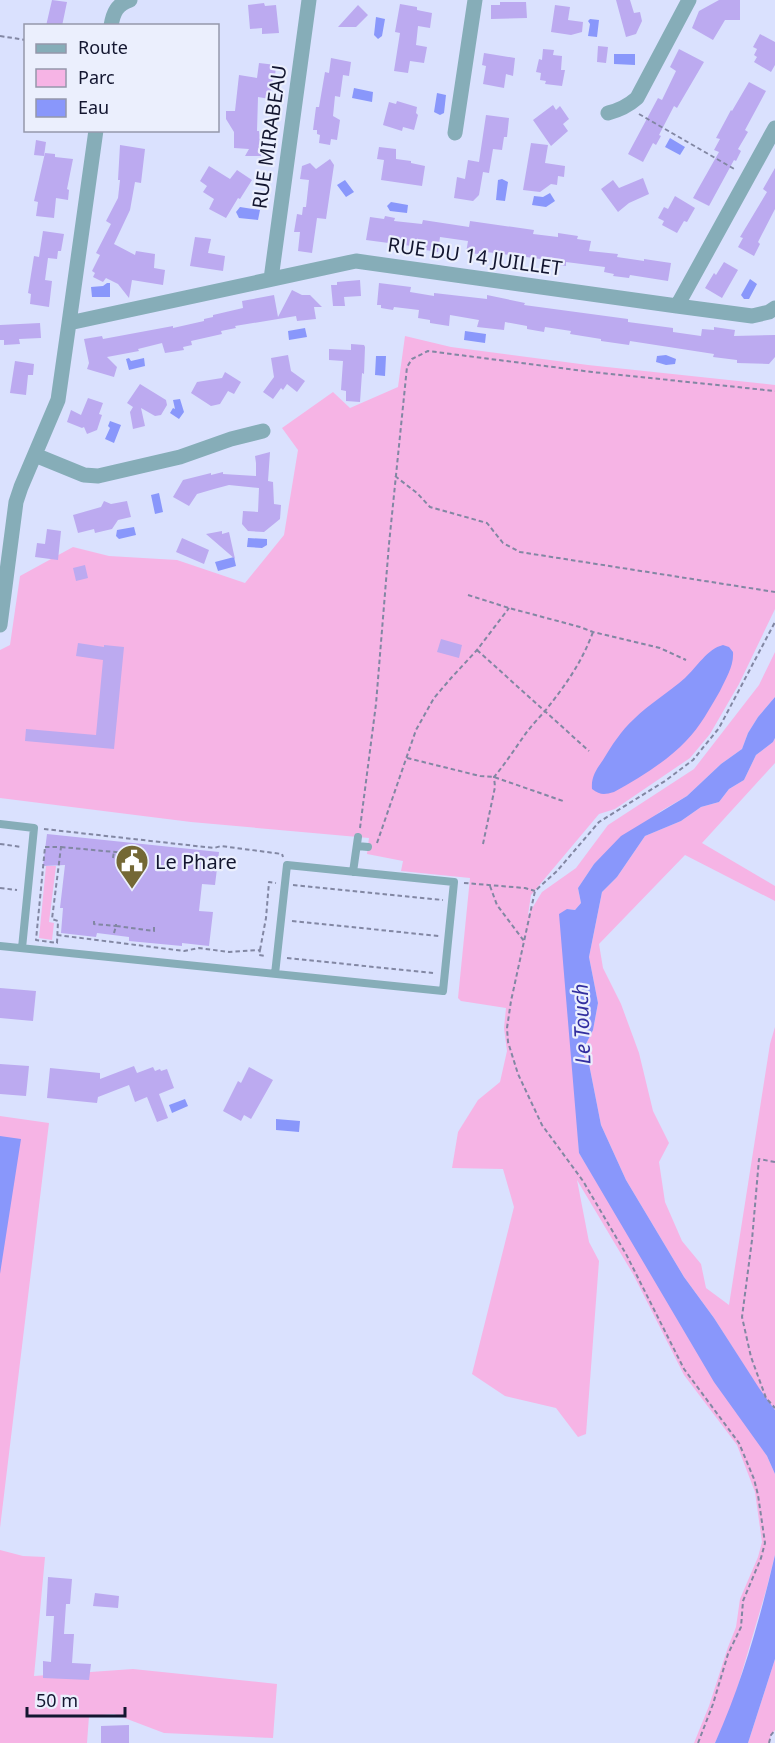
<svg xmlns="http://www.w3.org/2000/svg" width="775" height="1743" font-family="'Noto Sans',sans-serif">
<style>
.green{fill:#f6b4e5}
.water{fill:#8997fb}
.building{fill:#bcaaf0}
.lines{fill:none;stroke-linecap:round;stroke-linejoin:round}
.path{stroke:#8287a3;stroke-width:2;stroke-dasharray:4.5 3;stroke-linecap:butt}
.service{stroke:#86adb8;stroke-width:8}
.minor{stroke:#86adb8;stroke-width:15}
.labels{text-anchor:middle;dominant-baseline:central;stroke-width:4.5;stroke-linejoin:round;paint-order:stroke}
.street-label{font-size:20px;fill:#131630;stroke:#ebeffd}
.poi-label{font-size:20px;fill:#131630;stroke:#ebeffd;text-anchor:start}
.water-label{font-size:21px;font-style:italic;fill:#322e9f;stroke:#ebeffd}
</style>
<rect width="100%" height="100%" fill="#dae1fe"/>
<path class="green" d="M405 336 451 347 588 365 775 385V609L739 684 710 734 690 758 615 809 599 814 531 895 528 915 542 892 576 868 608 825 694 769 759 685 775 652V697L758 717 748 733 742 749 721 764 687 796 661 811 594 864 578 888 581 903 575 910 567 909 579 1153 767 1456 775 1474V1555L767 1587 732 1706 715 1743H694L709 1706 728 1647 736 1627 740 1599 758 1557 762 1542 755 1492 737 1445 684 1375 633 1274 577 1180 589 1242 599 1261 586 1434 578 1437 556 1408 505 1396 472 1374 514 1207 503 1169 452 1168 458 1132 478 1100 500 1082 507 1051 504 1028 506 1008 461 1001 458 998 470 878 401 871 403 861 367 854 369 838 191 822 0 798V650L10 645 20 576 73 547 109 556 177 560 245 583 284 535 298 450 282 428 333 392 350 408 398 387Z
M775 738V763L702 843 775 886V901L685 855 599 944 603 968 621 1004 639 1053 653 1111 669 1143 659 1162 665 1202 682 1241 701 1264 706 1288 729 1305 770 1044 775 1027V1410L759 1389 714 1318 684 1277 626 1180 601 1125 589 1064 584 1056 586 1044 593 1030 598 1003 589 957 602 892 617 877 645 836 681 821 701 807 719 802 729 789 744 780 756 755 773 742Z
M46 866H56L49 922 54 923 52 940 39 938Z
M0 1116 49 1123 0 1528Z
M0 1550 23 1556 45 1557 34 1676 133 1669 277 1684 273 1738 164 1733 114 1714 89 1716 87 1743H0Z
M775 1659V1730L771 1735 769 1743H748Z"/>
<path class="water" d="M376 17 385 19 382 36 378 39 374 35Z
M590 19 599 20 597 37 588 36 590 24 588 21Z
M614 54H635V65L614 64Z
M354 88 373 92 372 102 352 98Z
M437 93 446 95 444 113 440 115 434 112Z
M670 138 685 147 680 155 665 147Z
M502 179 508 182 505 201 496 200 498 180Z
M345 180 354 192 346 197 337 185Z
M550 193 555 201 546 207 532 205 534 196 543 197Z
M391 202 408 205 407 213 390 211 387 206Z
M240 207 260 210 258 220 239 218 236 212Z
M750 279 757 284 749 299H744L741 295Z
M107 283H110V297H92L91 287 103 286Z
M305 328 307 337 289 340 288 331Z
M465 331 486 334 485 343 464 340Z
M666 355 676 359 675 364 666 365 656 362 657 356Z
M376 356H386L385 376 375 375Z
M129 358 131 361 144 358 145 366 129 370 126 359Z
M180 399 184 412 179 419 170 413 173 408 175 409 173 400Z
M110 421 121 425 114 443 105 439 110 428 108 426Z
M159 493 163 512 155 514 151 495Z
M134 527 136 535 119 539 116 536 117 530Z
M248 538 267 539V545L262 548 247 547Z
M234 557 236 566 218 571 215 562Z
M723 645 729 647 733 652C734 666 726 678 720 691 710 708 700 727 686 741 666 762 639 778 614 792 604 795 600 795 592 789 591 777 596 770 603 760 612 745 621 731 634 719 649 704 669 692 685 678 697 667 707 649 723 645Z
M775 697V738L773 742 756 755 744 780 729 789 719 802 701 807 681 821 645 836 617 877 602 892 589 957 598 1003 593 1030 586 1044 584 1056 589 1064 601 1125 626 1180 684 1277 714 1318 759 1388 775 1410V1474L767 1456 714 1382 579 1153 559 914 567 909 575 910 581 903 578 888 594 864 621 836 687 796 721 764 742 749 748 733 758 717Z
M185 1099 188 1106 172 1113 169 1105Z
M276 1119 300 1121 299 1132 276 1130Z
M0 1136 21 1139 0 1274Z
M775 1555V1659L748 1743H715C742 1683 760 1619 775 1555Z"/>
<path class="building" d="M52 0 67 2 62 26H46Z
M616 0H630L634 13 640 12 642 21 636 34 626 37Z
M719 0H740V20H725L713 40 692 28 699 11Z
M500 2H526L527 18 491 19V5H500Z
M264 3 265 6 276 5 279 33 262 34V28L250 29 248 5Z
M400 4 417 7V10L432 13 430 28 418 26 416 45 427 47 424 63 410 61 408 73 394 71 400 33 395 32Z
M358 5 368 15 356 27H338Z
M555 5 570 7 568 20 583 22 582 32 571 35 551 32Z
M760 34 775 42V65L771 72 754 62 757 57 754 55 757 49 753 47Z
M598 46 608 47 606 63 597 62Z
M543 49 554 50 553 55 562 56 561 70H565L562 86 545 84 546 81 540 80 541 73 536 72 539 59 542 60Z
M679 49 704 62 677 108 674 106 659 135 661 136 656 145 653 143 643 162 628 154 658 98 662 100 676 71 670 67Z
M484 53 515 58 513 76 506 74 504 88 483 84 486 66 482 65Z
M331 58 351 62 349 76 343 75 340 97 335 96 333 116 340 120 337 140 331 139 330 145 319 143 320 135 317 134V130H313L316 107H319L325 72 329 73Z
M259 63 276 65 275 77H273L270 99 258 97 257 131H259L261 156H245L249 149 234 148V132L226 119V111H235L239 75 257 78Z
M749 82 766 91 745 130 748 132 738 149 741 151 736 161 734 160 709 206 693 198 719 152 714 150 720 139 716 138 731 110 732 111Z
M397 101 417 107 416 113 418 115 414 130 403 127 402 131 383 125 389 102 396 104Z
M553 105 556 110 560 106 569 119 563 124 568 131 551 146 533 120Z
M486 115 509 118 507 137H504L502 150 493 149 489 173 483 172 479 195 473 201 454 198 457 177 465 179 468 160 479 162Z
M36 140 46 142 44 156 34 155Z
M531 143 548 145 545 163 565 166 564 177 558 176 557 185 551 184 540 192 523 190Z
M120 145 145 149 141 183 135 182 130 210 114 244 135 255 136 251 155 254 154 268 165 270 163 285 132 280 129 298 118 284 106 278 103 282 93 277 95 273 92 271 100 255 96 253 111 224 106 221 118 198 120 180H118Z
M379 147 396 149V159L411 161V163L425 166 422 186 381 180 384 160 377 159Z
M45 153 55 154V157L73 159 67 189 69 190 68 200 56 198 54 218 36 216 38 202 34 201Z
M330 159 334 165 326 219 317 218 312 253 298 251 300 232H294L297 214 302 215 303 207H306L309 180 300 179 302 166 310 163 316 169Z
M209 166 230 179 237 170 252 180 240 199 238 198 226 218 209 209 214 199 203 192 207 186 200 181Z
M775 168V209L758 242 760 244 754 256 738 247 743 238 740 237 767 192 763 189Z
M643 178 649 194 629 203 618 212 601 189 613 180 619 188Z
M675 196 695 208 687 222 684 221 677 233 662 225 664 221 658 218 664 207 668 209Z
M385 216 395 218 394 221 422 224 423 220 469 227 470 221 534 230 533 234 558 237V233L578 236 577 239 591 241 589 251 618 254 617 257 644 261V259L671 263 668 281 630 275 629 278 613 276 614 274 604 272 605 267 566 262V266L554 264 555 261 526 257 524 260 510 258 511 255 479 251V254L466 253 468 241 440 237 438 252 419 249V247L366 240 370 217 384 219Z
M43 231 64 234 61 251H58L57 259 48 258 45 280 52 281 49 307 30 304 31 294 28 293 34 256 39 257Z
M195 237 211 239 208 253 225 256 223 271 190 266Z
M724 262 738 270 722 298 705 288 714 273 716 275Z
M360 280 361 296 344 297 345 306H333L331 285H337V282Z
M379 283 411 287 410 292 434 296V293L487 299V295L525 303 524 305 628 319V322L673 328V332L701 336 702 329 714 330V327L735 330 734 336 775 335V357L769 364 737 363V360L713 357 714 354 630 341 629 345 601 341V339L570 334 571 331 545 327 544 332 527 329V326L505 322 504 330 477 327 479 320 450 315 449 326 430 323V320L418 318 419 310 394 307 393 310 381 308V305H377Z
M292 290 302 295H310L322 307H314L316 319 297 321 296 316 235 326 236 328 221 331 222 334 191 341 192 345 183 347 184 350 165 353 162 343 138 349 139 351 107 357 117 367 114 377 87 369 89 363 84 339 102 336 103 339 173 326V328L204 321V319L213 317V315L243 308 242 301 274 295 278 317Z
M40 323 41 338 19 339 20 344 4 345V340H0V325Z
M351 344 364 345 365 347 364 374 362 373 360 402 346 401V391L341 390 343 361 329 360V349L351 350Z
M288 355 291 371 305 381 297 392 287 384 283 390 281 388 273 399 263 392 274 377 271 358Z
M15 361 34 364 33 375H28L26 395 10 393Z
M225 372 241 382 234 394 228 391 220 404 211 406 191 393 197 382 222 378Z
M140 384 166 400 167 405 161 415 155 416 141 408 145 426 133 429 130 412 133 407 127 403Z
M88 398 103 403 99 414 102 415 97 430 87 434 84 427 82 428 67 422 71 410 81 415Z
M270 452 268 481 273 482 274 504 281 505 280 519 264 532 248 531 242 524 243 511 258 512 259 488 229 485 214 489 197 494 189 506 173 497 183 480 211 473V475L223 472V474L256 476V463L255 456Z
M104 501 111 504 127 501 131 517 118 520 112 529 95 533 94 529 78 533 73 515 101 507Z
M47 529 61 531 58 560 35 557 37 543 45 544Z
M222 531V534L229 532 235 559 206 534Z
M182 538 209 550 204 564 176 552Z
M85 565 88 578 76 581 73 568Z
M441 639 462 645 459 658 437 652Z
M78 643 104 647V645L124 647 114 749 25 741 26 729 96 735 103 660 76 656Z
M47 834 219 852 215 885 202 884 199 911 213 912 209 946 182 943V946L129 941V937L97 933 96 937 61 933 63 908H60L65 865 43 866Z
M0 988 36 991 33 1021 0 1018Z
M0 1064 29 1066 26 1096 0 1094Z
M134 1066 137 1073 153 1067 155 1071 160 1069 161 1071 167 1069 174 1088 159 1094 168 1118 157 1122 147 1097 135 1102 129 1085 98 1097 97 1103 47 1098 50 1068 100 1073V1079Z
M249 1067 273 1080 251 1119 244 1115 241 1121 223 1111 238 1081 241 1083Z
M48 1577 72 1579 70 1604H66L64 1634H74L72 1663 91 1664 89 1680 43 1678V1661L51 1662 54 1616H46Z
M95 1593 119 1596 118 1608 93 1606Z
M129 1725V1743H101V1726Z"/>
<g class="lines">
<path class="path" d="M0 36 26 40
M639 114 736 170
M395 476 417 493 430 507 487 523 503 543 520 552 775 592
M468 595 509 608 580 627 593 632 660 648 686 660
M477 650 589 751
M407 758 480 776 494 777 563 801
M360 828 376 704 389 544 407 367 412 359 428 351 592 372 775 391
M44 829 214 848 221 846 282 854 283 857
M377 843 416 730 434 698 452 677 477 650 509 608
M0 844 22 847
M483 844 495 787 494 777C505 764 514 750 524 736 530 727 538 719 545 711 565 686 582 662 593 632
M45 847H61L52 919 58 921 57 943 36 940Z
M61 847 147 855
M113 858 114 851
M464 883 525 888 535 891
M293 885 443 900
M490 886 497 905 524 941
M0 888 17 890
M94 921V924L116 926V923
M292 921 439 936
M114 933 116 926 154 931V927
M57 935 184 951 199 948 229 952 260 950 259 955 266 956
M260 950 266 918 269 882 276 883
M287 958 433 973
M775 1162 759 1159 752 1240 742 1317 751 1357 766 1398 775 1408
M698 1743 713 1704 728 1654 741 1627 743 1601 761 1558 765 1543 758 1495 754 1479 739 1443 684 1369 626 1254 583 1181 542 1125 518 1074 508 1042 507 1028 511 1001 535 891 557 871 599 822 665 781 693 760 719 728 775 622
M769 1743 771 1735 775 1730"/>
<path class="service" d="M0 824 34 828 22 948
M357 846 368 847
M353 872 358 837
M0 946 443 991 454 882 287 865 275 974"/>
<path class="minor" d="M111 26C113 13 117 4 130 0
M608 113C620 110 628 106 637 98L689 0
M96 130 69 323 356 261 677 306 775 128
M455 133 475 0
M271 279 309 0
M677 306 752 316 769 312 775 308
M35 455 84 475 98 476 180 457 231 439 263 431
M0 625 16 502 21 487 58 400 69 323"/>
</g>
<defs>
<g id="civic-pin" transform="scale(1.725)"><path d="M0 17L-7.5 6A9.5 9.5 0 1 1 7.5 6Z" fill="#746835" stroke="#ebeffd"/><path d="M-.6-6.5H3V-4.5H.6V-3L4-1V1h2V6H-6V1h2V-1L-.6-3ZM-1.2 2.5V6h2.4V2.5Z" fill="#fff"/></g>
</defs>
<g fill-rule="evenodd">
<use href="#civic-pin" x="132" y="861"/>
</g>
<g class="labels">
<g class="street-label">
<text transform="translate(269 137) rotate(-82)">RUE MIRABEAU</text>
<text transform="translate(475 256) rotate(8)">RUE DU 14 JUILLET</text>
</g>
<g class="poi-label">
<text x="155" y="861">Le Phare</text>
</g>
<g class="water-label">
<text transform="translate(581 1024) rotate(-92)">Le Touch</text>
</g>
</g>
<rect x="24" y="24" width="195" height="108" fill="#ebeffd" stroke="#9598ab" stroke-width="1.5"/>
<rect x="36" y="44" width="30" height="9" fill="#86adb8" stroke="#9598ab" stroke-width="1.5"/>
<text x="78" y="54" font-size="18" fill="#131630">Route</text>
<rect x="36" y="69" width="30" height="18" fill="#f6b4e5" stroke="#9598ab" stroke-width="1.5"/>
<text x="78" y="84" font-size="18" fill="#131630">Parc</text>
<rect x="36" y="99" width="30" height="18" fill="#8997fb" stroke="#9598ab" stroke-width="1.5"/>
<text x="78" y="114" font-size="18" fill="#131630">Eau</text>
<path d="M27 1707v9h98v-9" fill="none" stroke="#131630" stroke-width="3"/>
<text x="36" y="1707" font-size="18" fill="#131630" stroke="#ebeffd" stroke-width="4.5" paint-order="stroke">50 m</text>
</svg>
